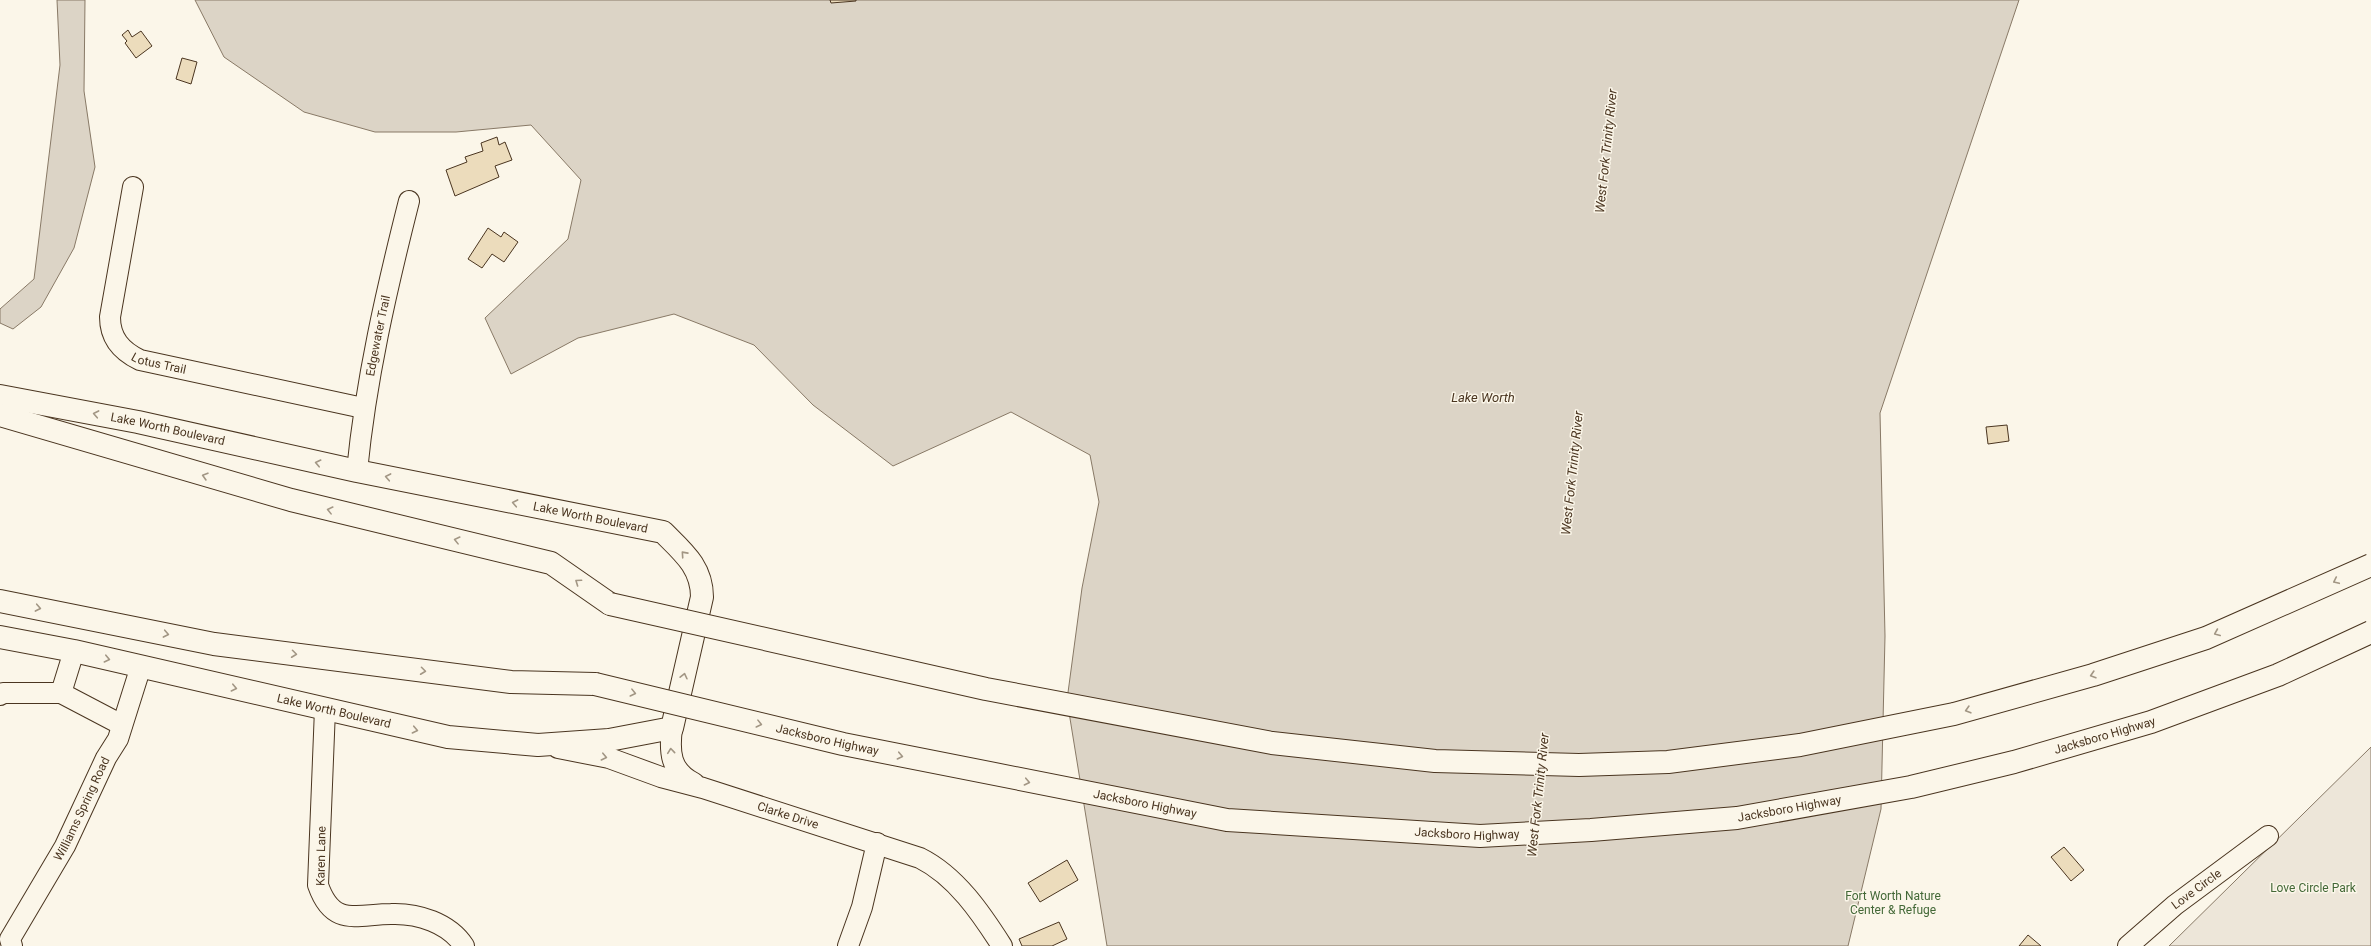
<svg xmlns="http://www.w3.org/2000/svg" width="2371" height="946" font-family="Roboto,sans-serif">
<style>
.green{fill:#ede6d9;stroke:#887966}
.water{fill:#dcd4c6;stroke:#887966}
.building{fill:#ecdcbc;stroke:#4a3520}
.lines{fill:none;stroke-linecap:round;stroke-linejoin:round}
.minor-casing{stroke:#4a3520;stroke-width:22}
.major-casing{stroke:#4a3520;stroke-width:24}
.highway-casing{stroke:#4a3520;stroke-width:24}
.minor{stroke:#fbf6e9;stroke-width:20}
.major{stroke:#fbf6e9;stroke-width:22}
.highway{stroke:#fbf6e9;stroke-width:22}
.highway-bridge-casing{stroke:#4a3520;stroke-width:24;stroke-linecap:butt}
.highway-bridge{stroke:#fbf6e9;stroke-width:22}
.oneway{stroke:#a29684}
.labels{text-anchor:middle;dominant-baseline:central;stroke-width:3;stroke-linejoin:round;paint-order:stroke}
.street-label{font-size:12px;fill:#4a3520;stroke:#fbf6e9}
.park-label{font-size:12px;fill:#436837;stroke:#fbf6e9}
.water-label{font-size:13px;font-style:italic;fill:#4a3520;stroke:#fbf6e9}
</style>
<rect width="100%" height="100%" fill="#fbf6e9"/>
<path class="green" d="M2371 747V946H2169Z"/>
<path class="water" d="M57 0H85L84 91 95 167 74 248 41 307 13 329 0 323V309L34 279 60 65Z
M195 0H2019L1880 413 1885 636 1881 809 1848 946H1107L1067 700 1082 588 1099 502 1090 455 1011 412 893 466 813 405 754 345 674 314 578 338 511 374 485 318 568 239 581 180 531 125 456 132H375L304 112 224 57Z"/>
<path class="building" d="M830 0H856V1L831 3Z
M128 30 132 37 141 31 152 46 136 58 125 43 127 41 122 35Z
M182 58 197 62 191 84 176 79Z
M497 137 499 145 505 142 512 160 495 166 499 177 455 196 446 170 467 162 465 157 483 151 481 143Z
M488 228 501 237 504 232 518 242 504 262 492 254 482 268 468 259Z
M2007 425 2009 441 1988 444 1986 427Z
M2064 847 2084 870 2071 881 2051 857Z
M1067 860 1078 880 1040 902 1028 883Z
M1059 922 1067 939 1052 946H1022L1019 939Z
M2028 935 2041 946H2019Z"/>
<g class="lines">
<g class="minor-casing">
<g id="minor">
<path id="s1" d="M133 187 110 317C110 338 121 351 140 360L363 408"/>
<path id="s2" d="M357 471C366 379 386 292 409 201"/>
<path d="M61 693 122 725"/>
<path d="M0 695 3 693H61L74 651"/>
<path d="M325 709 318 885C333 928 357 914 391 914 418 913 449 923 464 946"/>
<path d="M672 728C669 752 670 771 694 783"/>
<path id="s3" d="M558 748 609 758 661 777 703 788 920 858C956 876 981 913 1002 946"/>
<path id="s4" d="M12 946 10 939 65 846 106 758 118 739 141 666"/>
<path d="M848 946 862 907 877 843"/>
<path id="s5" d="M2128 946 2175 905 2268 836"/>
</g>
</g>
<g class="major-casing">
<g id="major">
<path id="s6" d="M0 396 138 422 357 471 663 532C683 552 702 567 702 597L672 728 609 740 538 745 448 737 74 651 0 637"/>
</g>
</g>
<g class="highway-casing">
<path id="highway" d="M0 415 291 500 551 563 610 604
M0 601 214 644 511 682 595 684"/>
</g>
<use href="#minor" class="minor"/>
<use href="#major" class="major"/>
<use href="#highway" class="highway"/>
<g class="highway-bridge-casing">
<g id="highway-bridge">
<path d="M610 604 986 689 1272 743 1435 761 1579 765 1668 762 1800 745 1954 714 2093 675 2206 638 2371 565"/>
<path id="s7" d="M595 684 843 744 1227 820 1480 836 1591 830 1737 818 1911 787 2014 762 2151 722 2278 675 2371 632"/>
</g>
</g>
<use href="#highway-bridge" class="highway-bridge"/>
</g>
<defs><path id="oneway-chevron" d="M-2-3.5L2.5 0L-2 3.5" fill="none" stroke-width="1.6" stroke-linecap="round" stroke-linejoin="round"/></defs>
<g class="oneway">
<use href="#oneway-chevron" transform="translate(96 414) rotate(-169)"/>
<use href="#oneway-chevron" transform="translate(318 463) rotate(-167)"/>
<use href="#oneway-chevron" transform="translate(205 476) rotate(-164)"/>
<use href="#oneway-chevron" transform="translate(388 477) rotate(-169)"/>
<use href="#oneway-chevron" transform="translate(515 503) rotate(-169)"/>
<use href="#oneway-chevron" transform="translate(330 510) rotate(-166)"/>
<use href="#oneway-chevron" transform="translate(457 540) rotate(-166)"/>
<use href="#oneway-chevron" transform="translate(684 554) rotate(-132)"/>
<use href="#oneway-chevron" transform="translate(2336 581) rotate(155)"/>
<use href="#oneway-chevron" transform="translate(578 582) rotate(-145)"/>
<use href="#oneway-chevron" transform="translate(38 608) rotate(11)"/>
<use href="#oneway-chevron" transform="translate(2217 633) rotate(157)"/>
<use href="#oneway-chevron" transform="translate(166 634) rotate(11)"/>
<use href="#oneway-chevron" transform="translate(294 654) rotate(7)"/>
<use href="#oneway-chevron" transform="translate(107 659) rotate(13)"/>
<use href="#oneway-chevron" transform="translate(423 671) rotate(7)"/>
<use href="#oneway-chevron" transform="translate(2093 675) rotate(163)"/>
<use href="#oneway-chevron" transform="translate(684 676) rotate(-77)"/>
<use href="#oneway-chevron" transform="translate(234 688) rotate(13)"/>
<use href="#oneway-chevron" transform="translate(633 693) rotate(14)"/>
<use href="#oneway-chevron" transform="translate(1968 710) rotate(164)"/>
<use href="#oneway-chevron" transform="translate(759 724) rotate(14)"/>
<use href="#oneway-chevron" transform="translate(415 730) rotate(12)"/>
<use href="#oneway-chevron" transform="translate(671 751) rotate(-96)"/>
<use href="#oneway-chevron" transform="translate(900 756) rotate(12)"/>
<use href="#oneway-chevron" transform="translate(604 757) rotate(13)"/>
<use href="#oneway-chevron" transform="translate(1027 782) rotate(12)"/>
</g>
<g class="labels">
<g class="street-label">
<text stroke="none"><textPath href="#s2" startOffset="137">Edgewater Trail</textPath></text>
<text stroke="none"><textPath href="#s1" startOffset="207">Lotus Trail</textPath></text>
<text stroke="none"><textPath href="#s6" startOffset="171">Lake Worth Boulevard</textPath></text>
<text stroke="none"><textPath href="#s6" startOffset="603">Lake Worth Boulevard</textPath></text>
<text transform="translate(334 711) rotate(13)">Lake Worth Boulevard</text>
<text stroke="none"><textPath href="#s7" startOffset="1535">Jacksboro Highway</textPath></text>
<text stroke="none"><textPath href="#s7" startOffset="239">Jacksboro Highway</textPath></text>
<text stroke="none"><textPath href="#s7" startOffset="563">Jacksboro Highway</textPath></text>
<text stroke="none"><textPath href="#s7" startOffset="1211">Jacksboro Highway</textPath></text>
<text stroke="none"><textPath href="#s4" startOffset="156">Williams Spring Road</textPath></text>
<text stroke="none"><textPath href="#s3" startOffset="240">Clarke Drive</textPath></text>
<text stroke="none"><textPath href="#s7" startOffset="887">Jacksboro Highway</textPath></text>
<text transform="translate(321 856) rotate(-89)">Karen Lane</text>
<text stroke="none"><textPath href="#s5" startOffset="89">Love Circle</textPath></text>
</g>
<g class="park-label">
<text x="2313" y="888">Love Circle Park</text>
<text x="1893" y="896">Fort Worth Nature<tspan x="1893" dy="14">Center &amp; Refuge</tspan></text>
</g>
<g class="water-label">
<text transform="translate(1606 151) rotate(-84)">West Fork Trinity River</text>
<text x="1483" y="397">Lake Worth</text>
<text transform="translate(1572 473) rotate(-84)">West Fork Trinity River</text>
<text transform="translate(1538 795) rotate(-84)">West Fork Trinity River</text>
</g>
</g>
</svg>
